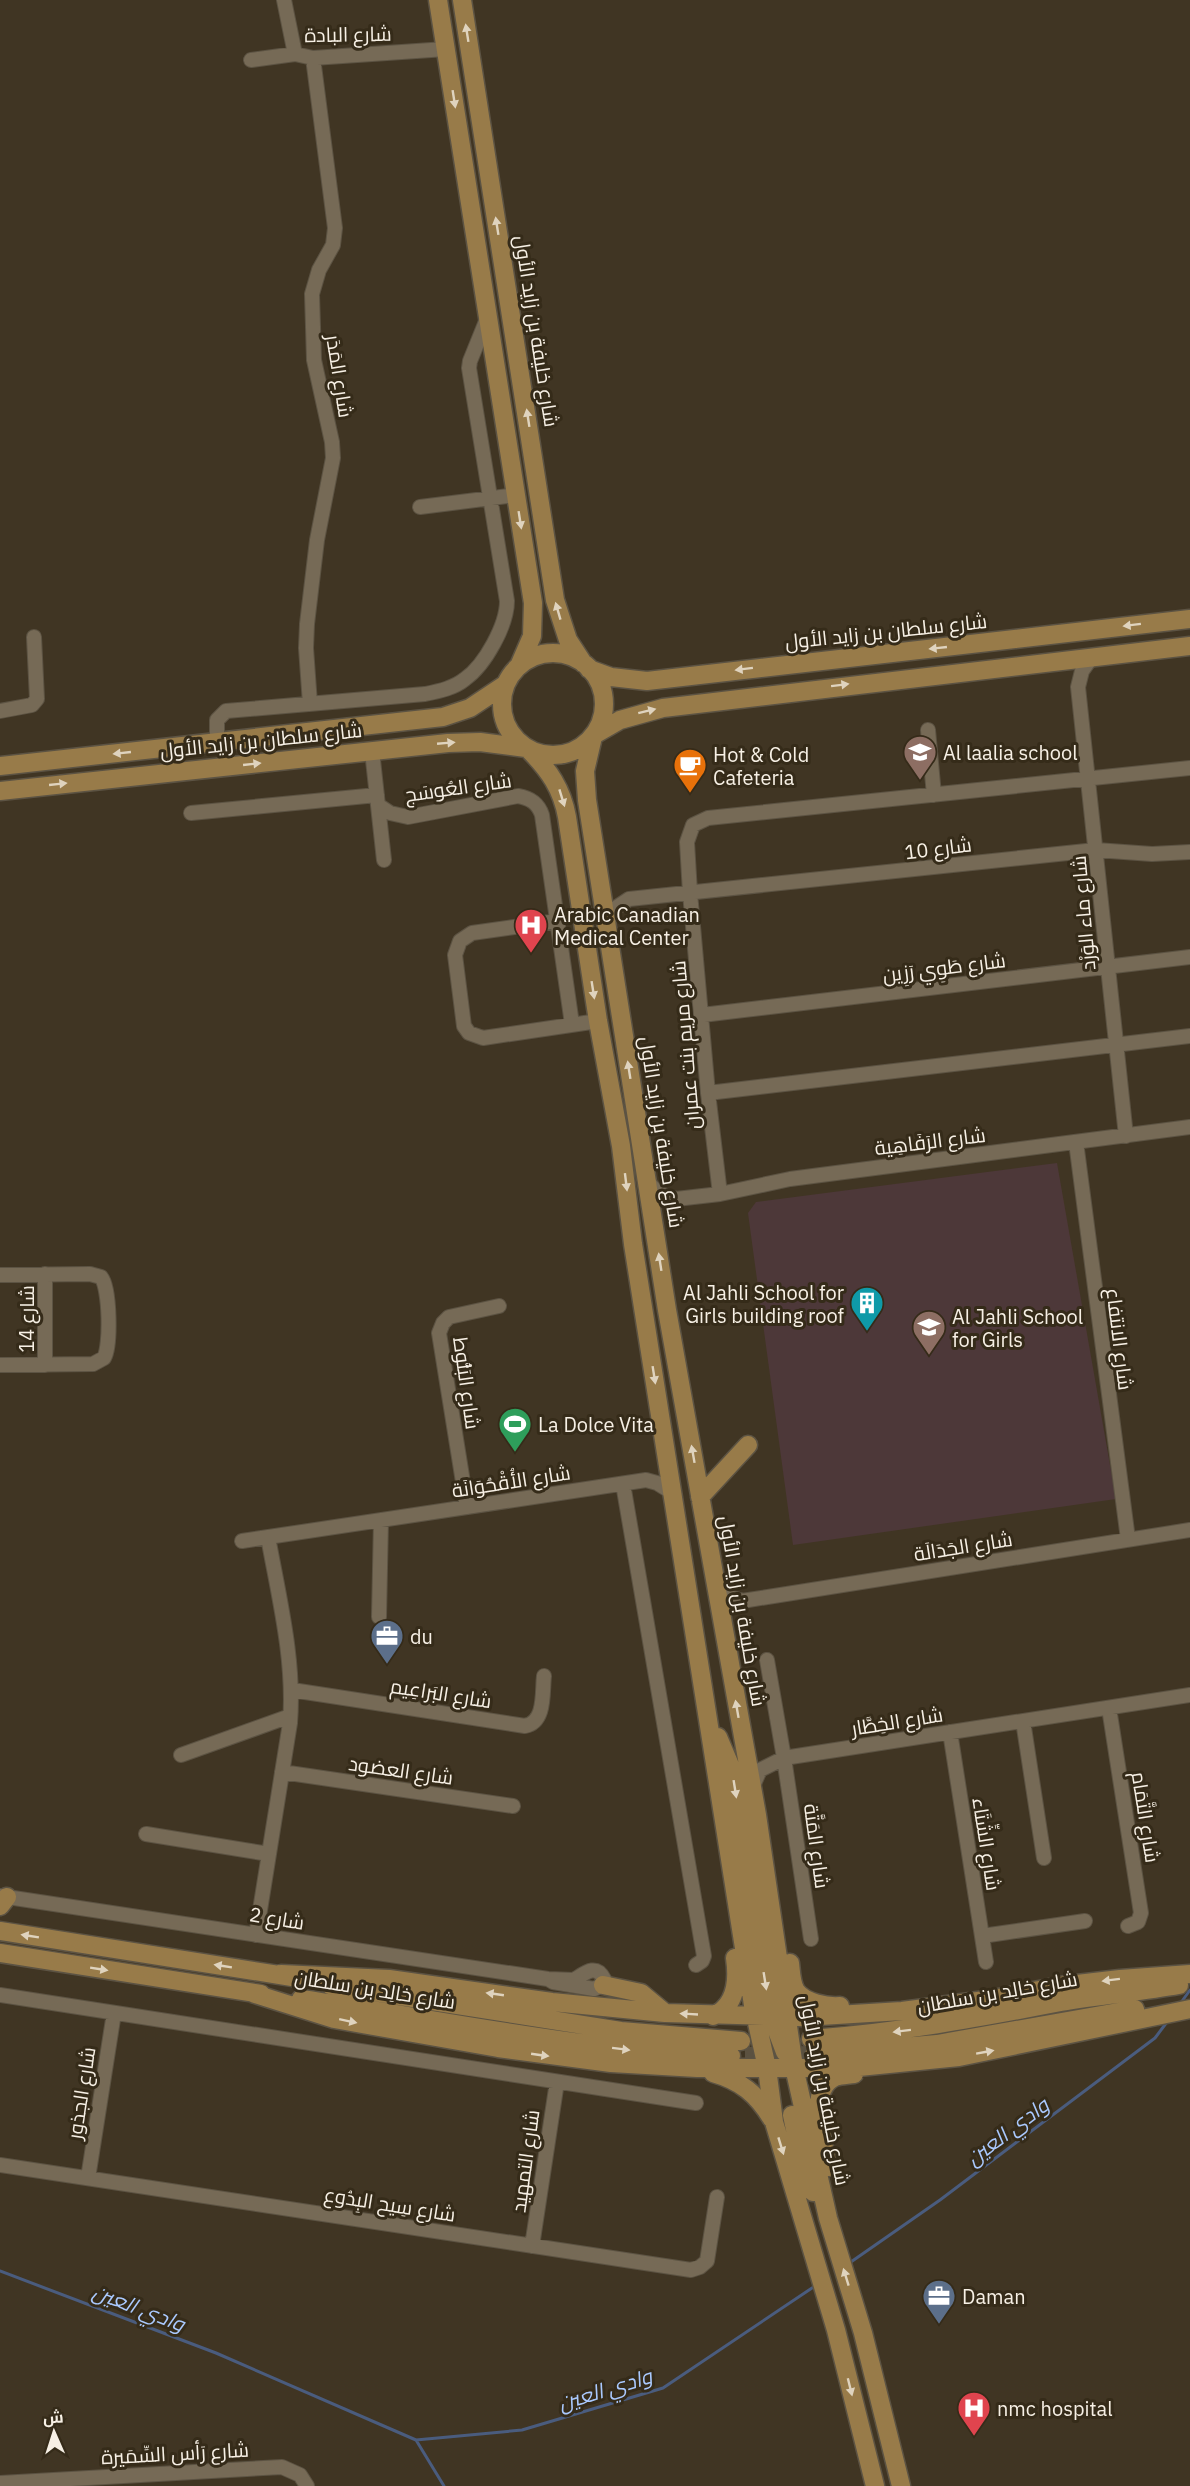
<svg xmlns="http://www.w3.org/2000/svg" width="1190" height="2486" font-family="'IBM Plex Sans',Cairo,sans-serif">
<style>
.education{fill:#4d3839}
.lines{fill:none;stroke-linecap:round;stroke-linejoin:round}
.stream{stroke:#4a5c7e;stroke-width:3}
.major-tunnel{stroke:#5b5140;stroke-width:18;stroke-dasharray:18 9;stroke-linecap:butt}
.minor-casing{stroke:#5c5343;stroke-width:16}
.major-casing{stroke:#5c5343;stroke-width:21}
.minor{stroke:#766a56;stroke-width:14}
.major{stroke:#987b49;stroke-width:18}
.oneway{fill:#dfd3be}
.labels{text-anchor:middle;dominant-baseline:central;stroke-width:6;stroke-linejoin:round;paint-order:stroke}
.street-label{font-size:20px;fill:#f7f0e5;stroke:#352b19}
.poi-label{font-size:20px;fill:#f7f0e5;stroke:#352b19;text-anchor:start}
.water-label{font-size:21px;font-style:italic;fill:#aac9fe;stroke:#352b19}
</style>
<rect width="100%" height="100%" fill="#403523"/>
<path class="education" d="M1057 1163 1116 1499 793 1545 748 1213 756 1202Z"/>
<g class="lines">
<path class="stream" d="M1180 2004 1190 1990
M848 2264 940 2200 1155 2038 1167 2022
M0 2271 216 2353 416 2440 522 2430 663 2388 815 2286
M416 2440 444 2486"/>
<path class="major-tunnel" d="M745 2056 814 2055"/>
<g class="minor-casing">
<path id="minor" d="M284 0 295 54
M251 60 295 54 313 58 446 49
M420 507 516 495
M1092 657 1082 671 1078 687 1126 1136
M310 704 306 648 307 624 317 540 333 458 332 442 314 360 312 294 319 270 333 245 335 228 313 58
M0 711 32 705 37 699 34 637
M928 730 934 795
M217 742V720L226 711 425 694C440 691 454 688 465 679 485 665 507 625 507 601L469 368 470 361 487 319
M372 751 384 860
M378 805 390 813 408 817 518 796C530 798 538 803 542 815L572 1024
M191 813 377 795
M557 921 472 933 460 941 455 955 464 1026 469 1033 483 1038 598 1021
M606 925 614 909 629 899 1096 850 1152 854 1190 852
M702 1015 1190 957
M708 1093 1190 1036
M1076 1142 1128 1539
M647 1181 659 1194 676 1199 720 1194 790 1179 1190 1127
M720 1194 708 1093 690 893 687 842 693 825 708 818 1190 768
M0 1275 90 1274 101 1277C110 1288 111 1346 104 1358L93 1364 0 1365
M45 1365V1274
M623 1484 704 1956 702 1961 696 1965
M467 1507 439 1333 443 1323 449 1317 499 1306
M242 1541 646 1480 657 1483 673 1493
M715 1586 726 1596 742 1601 1190 1530
M379 1617 381 1520
M767 1660 784 1758 811 1939
M292 1690 525 1726C546 1722 542 1692 544 1676
M1109 1708 1141 1913 1138 1922 1128 1926
M1023 1721 1044 1858
M950 1732 986 1962
M181 1755 290 1716
M282 1772 513 1806
M752 1788 760 1770 784 1758 1190 1695
M146 1834 269 1854
M0 1896 548 1979 574 1980C585 1973 596 1963 604 1979L603 1985 594 1989 553 1982 548 1979
M256 1935 290 1723C295 1661 279 1598 268 1537
M982 1936 1085 1921
M0 1995 696 2103
M0 2165 691 2270 700 2267 707 2261 717 2197
M88 2178 114 2013
M532 2246 557 2082
M0 2483 282 2467 300 2475 307 2486"/>
</g>
<g class="major-casing">
<path id="major" d="M438 0 533 603 532 636 519 666
M462 0 555 600 568 640 583 663
M502 704a51 51 0 1 1 102 0a51 51 0 1 1-102 0Z
M589 669 611 677 647 681 1190 619
M594 735 620 720 663 708 1190 646
M593 737 585 771 587 800 667 1310 757 1815 794 2067 828 2218 863 2333 901 2486
M529 750C549 770 562 789 567 817L598 1021 621 1146 633 1244 753 2005 767 2068 774 2122 836 2330 875 2486
M0 766 443 717 470 708 506 684
M0 791 448 743 480 742 526 748
M700 1497 748 1445
M718 1737 732 1770 771 2015 785 2052
M0 1906 7 1897
M0 1931 292 1977
M0 1953 261 1994
M790 1963C791 1971 791 1983 796 1991 805 2003 827 2007 840 2006
M281 1974 389 1979 552 2002 665 2013 804 2017 902 2011 993 1999 1060 1986 1120 1979 1190 1974
M330 1985 621 2031 741 2041
M603 1985 641 1993 665 2013
M252 1993 334 2019 498 2048 611 2063 697 2068H849L959 2057 1190 2009
M301 1999C444 2020 586 2051 731 2056
M713 2016C737 2006 738 1979 735 1958
M811 2039C896 2033 978 2018 1061 2002 1100 1995 1140 1992 1179 1985
M814 2055 937 2044 1135 2009
M713 2073C741 2081 757 2094 772 2119
M792 2115 802 2163 813 2192
M828 2167C824 2143 806 2090 835 2077 840 2075 847 2075 854 2074"/>
</g>
<use href="#minor" class="minor"/>
<use href="#major" class="major"/>
</g>
<defs><path id="oneway-solid" d="M-6-.8H1V-3.2L6.5 0L1 3.2V.8H-6Z" transform="scale(1.5)"/></defs>
<g class="oneway">
<use href="#oneway-solid" transform="translate(467 33) rotate(-99)"/>
<use href="#oneway-solid" transform="translate(454 99) rotate(81)"/>
<use href="#oneway-solid" transform="translate(497 226) rotate(-99)"/>
<use href="#oneway-solid" transform="translate(528 418) rotate(-99)"/>
<use href="#oneway-solid" transform="translate(520 520) rotate(81)"/>
<use href="#oneway-solid" transform="translate(558 611) rotate(-106)"/>
<use href="#oneway-solid" transform="translate(1132 625) rotate(173)"/>
<use href="#oneway-solid" transform="translate(938 648) rotate(174)"/>
<use href="#oneway-solid" transform="translate(744 669) rotate(173)"/>
<use href="#oneway-solid" transform="translate(840 685) rotate(-7)"/>
<use href="#oneway-solid" transform="translate(647 711) rotate(-14)"/>
<use href="#oneway-solid" transform="translate(446 743) rotate(-5)"/>
<use href="#oneway-solid" transform="translate(122 753) rotate(174)"/>
<use href="#oneway-solid" transform="translate(252 764) rotate(-6)"/>
<use href="#oneway-solid" transform="translate(58 784) rotate(-6)"/>
<use href="#oneway-solid" transform="translate(562 798) rotate(73)"/>
<use href="#oneway-solid" transform="translate(593 990) rotate(81)"/>
<use href="#oneway-solid" transform="translate(629 1070) rotate(-99)"/>
<use href="#oneway-solid" transform="translate(626 1182) rotate(83)"/>
<use href="#oneway-solid" transform="translate(660 1262) rotate(-99)"/>
<use href="#oneway-solid" transform="translate(654 1375) rotate(81)"/>
<use href="#oneway-solid" transform="translate(693 1454) rotate(-100)"/>
<use href="#oneway-solid" transform="translate(737 1709) rotate(-100)"/>
<use href="#oneway-solid" transform="translate(735 1789) rotate(81)"/>
<use href="#oneway-solid" transform="translate(30 1936) rotate(-171)"/>
<use href="#oneway-solid" transform="translate(223 1966) rotate(-171)"/>
<use href="#oneway-solid" transform="translate(99 1969) rotate(9)"/>
<use href="#oneway-solid" transform="translate(1111 1980) rotate(173)"/>
<use href="#oneway-solid" transform="translate(765 1981) rotate(81)"/>
<use href="#oneway-solid" transform="translate(495 1994) rotate(-172)"/>
<use href="#oneway-solid" transform="translate(689 2014) rotate(-177)"/>
<use href="#oneway-solid" transform="translate(348 2021) rotate(12)"/>
<use href="#oneway-solid" transform="translate(902 2031) rotate(173)"/>
<use href="#oneway-solid" transform="translate(621 2049) rotate(7)"/>
<use href="#oneway-solid" transform="translate(985 2052) rotate(-10)"/>
<use href="#oneway-solid" transform="translate(540 2055) rotate(8)"/>
<use href="#oneway-solid" transform="translate(781 2146) rotate(73)"/>
<use href="#oneway-solid" transform="translate(846 2277) rotate(-107)"/>
<use href="#oneway-solid" transform="translate(850 2387) rotate(76)"/>
</g>
<defs>
<g id="school-pin" transform="scale(1.725)"><path d="M0 17L-7.5 6A9.5 9.5 0 1 1 7.5 6Z" fill="#8d6e63" stroke="#352b19"/><path d="M0-5L7-2L0 1L-7-2ZM-4 1L0 2.5L4 1V4Q0 6-4 4Z" fill="#fff"/></g>
<g id="cafe-pin" transform="scale(1.725)"><path d="M0 17L-7.5 6A9.5 9.5 0 1 1 7.5 6Z" fill="#e8710a" stroke="#352b19"/><path d="M-5.5-4.5H6V0H3Q3 3.5 0 3.5H-2.5Q-5.5 3.5-5.5 0ZM3-3.2v2h1.7v-2ZM-6 4.5H4V6H-6Z" fill="#fff"/></g>
<g id="hospital-pin" transform="scale(1.725)"><path d="M0 17L-7.5 6A9.5 9.5 0 1 1 7.5 6Z" fill="#e0444e" stroke="#352b19"/><path d="M-5-5h3v3.5h4V-5h3V5h-3V1.5h-4V5h-3Z" fill="#fff"/></g>
<g id="building-pin" transform="scale(1.725)"><path d="M0 17L-7.5 6A9.5 9.5 0 1 1 7.5 6Z" fill="#0f9aa8" stroke="#352b19"/><path d="M-4-6H4V6H1V3H-1V6H-4ZM-2.5-4.3h1.7v1.8h-1.7ZM.8-4.3h1.7v1.8H.8ZM-2.5-1h1.7V.8h-1.7ZM.8-1h1.7V.8H.8Z" fill="#fff"/></g>
<g id="stadium-pin" transform="scale(1.725)"><path d="M0 17L-7.5 6A9.5 9.5 0 1 1 7.5 6Z" fill="#2e9e5b" stroke="#352b19"/><path d="M0-5a6.5 5 0 1 0 0 10a6.5 5 0 1 0 0-10ZM-3.5-1.8h7v3.6h-7Z" fill="#fff"/></g>
<g id="office-pin" transform="scale(1.725)"><path d="M0 17L-7.5 6A9.5 9.5 0 1 1 7.5 6Z" fill="#5c6f8a" stroke="#352b19"/><path d="M-6-3h4V-5.5h4V-3h4V5H-6ZM-1-4.5V-3h2v-1.5ZM-6 0V1H6V0Z" fill="#fff"/></g>
</defs>
<g fill-rule="evenodd">
<use href="#school-pin" x="920" y="752"/>
<use href="#cafe-pin" x="690" y="765"/>
<use href="#hospital-pin" x="531" y="925"/>
<use href="#building-pin" x="867" y="1303"/>
<use href="#school-pin" x="929" y="1327"/>
<use href="#stadium-pin" x="515" y="1424"/>
<use href="#office-pin" x="387" y="1636"/>
<use href="#office-pin" x="939" y="2296"/>
<use href="#hospital-pin" x="974" y="2408"/>
</g>
<g class="labels">
<g class="street-label">
<text transform="translate(348 34) rotate(-1)">شارع البادة</text>
<text transform="translate(537 331) rotate(81)">شارع خليفة بن زايد الأول</text>
<text transform="translate(340 376) rotate(81)">شارع المَدَر</text>
<text transform="translate(886 631) rotate(-6)">شارع سلطان بن زايد الأول</text>
<text transform="translate(261 740) rotate(-6)">شارع سلطان بن زايد الأول</text>
<text transform="translate(458 787) rotate(-8)">شارع العُوسَج</text>
<text transform="translate(938 848) rotate(-7)">شارع 10</text>
<text transform="translate(1083 913) rotate(-95)">شارع ماء الوَرْد</text>
<text transform="translate(944 967) rotate(-7)">شارع طَوِي رَزِين</text>
<text transform="translate(685 1045) rotate(-95)">شارع مريم بنت عمران</text>
<text transform="translate(662 1132) rotate(81)">شارع خليفة بن زايد الأول</text>
<text transform="translate(930 1141) rotate(-7)">شارع الرَفَاهِية</text>
<text transform="translate(26 1319) rotate(-90)">شارع 14</text>
<text transform="translate(1120 1339) rotate(83)">شارع الانتفاع</text>
<text transform="translate(467 1383) rotate(82)">شارع البَلُّوط</text>
<text transform="translate(511 1481) rotate(-9)">شارع الأُقْحُوَانَة</text>
<text transform="translate(963 1546) rotate(-9)">شارع الجَدَالَة</text>
<text transform="translate(743 1611) rotate(80)">شارع خليفة بن زايد الأول</text>
<text transform="translate(441 1693) rotate(9)">شارع البَراعِيم</text>
<text transform="translate(897 1721) rotate(-9)">شارع الخِطَّار</text>
<text transform="translate(401 1770) rotate(8)">شارع العضود</text>
<text transform="translate(1146 1817) rotate(81)">شارع التَّمَام</text>
<text transform="translate(987 1844) rotate(81)">شارع الشِّتَاء</text>
<text transform="translate(817 1846) rotate(82)">شارع المَتَّة</text>
<text transform="translate(277 1918) rotate(9)">شارع 2</text>
<text transform="translate(375 1989) rotate(9)">شارع خالِد بن سلطان</text>
<text transform="translate(997 1992) rotate(-10)">شارع خالِد بن سلطان</text>
<text transform="translate(825 2090) rotate(79)">شارع خليفة بن زايد الأول</text>
<text transform="translate(81 2093) rotate(-81)">شارع الجذور</text>
<text transform="translate(525 2161) rotate(-82)">شارع التمهيد</text>
<text transform="translate(390 2204) rotate(9)">شارع سِيح البِدُوع</text>
<text transform="translate(175 2453) rotate(-3)">شارع رَأس السِّمَيرة</text>
</g>
<g class="poi-label">
<text x="943" y="752">Al laalia school</text>
<text x="713" y="754">Hot &amp; Cold<tspan x="713" dy="23">Cafeteria</tspan></text>
<text x="554" y="914">Arabic Canadian<tspan x="554" dy="23">Medical Center</tspan></text>
<text x="844" y="1292" text-anchor="end">Al Jahli School for<tspan x="844" dy="23">Girls building roof</tspan></text>
<text x="952" y="1316">Al Jahli School<tspan x="952" dy="23">for Girls</tspan></text>
<text x="538" y="1424">La Dolce Vita</text>
<text x="410" y="1636">du</text>
<text x="962" y="2296">Daman</text>
<text x="997" y="2408">nmc hospital</text>
</g>
<g class="water-label">
<text transform="translate(1007 2131) rotate(-37)">وادي العين</text>
<text transform="translate(139 2307) rotate(21)">وادي العين</text>
<text transform="translate(605 2389) rotate(-17)">وادي العين</text>
</g>
</g>
<g transform="translate(54 2432) rotate(357)" stroke="#352b19" stroke-width="4.5" paint-order="stroke">
<path d="M0-4.5L10 22L0 15L-10 22Z" fill="#f7f0e5"/>
<text y="-9" font-size="16" font-weight="bold" text-anchor="middle" fill="#f7f0e5">ش</text>
</g>
</svg>
